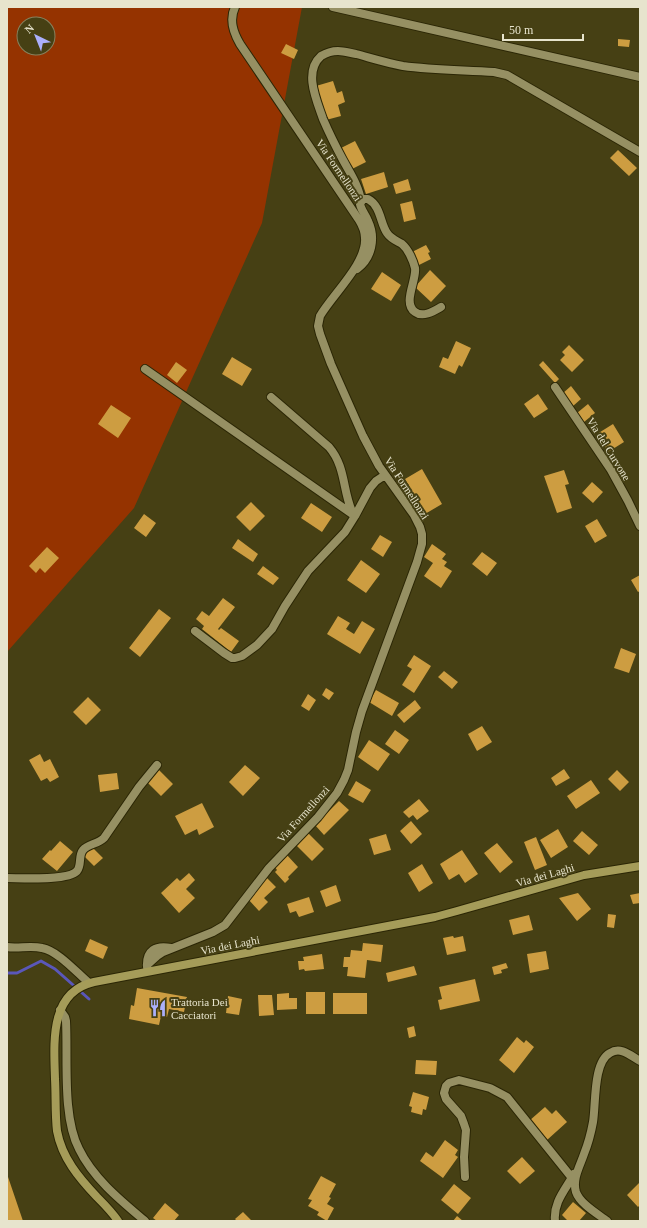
<svg xmlns="http://www.w3.org/2000/svg" width="647" height="1228" font-family="'Times New Roman',serif">
<style>
.green{fill:#953300;fill-rule:evenodd}
.lines{fill:none;stroke-linecap:round;stroke-linejoin:round}
.stream{stroke:#5a57ba;stroke-width:3}
.building{fill:#cd9d41}
.minor-casing{stroke:#2b2605;stroke-width:10}
.secondary-casing{stroke:#2b2605;stroke-width:10}
.minor{stroke:#969063;stroke-width:8}
.secondary{stroke:#a59c59;stroke-width:8}
.labels{text-anchor:middle;dominant-baseline:central;stroke-width:4;stroke-linejoin:round;paint-order:stroke}
.street-label{font-size:11px;fill:#e7e4cd;stroke:#464014}
.poi-label{font-size:11px;fill:#e7e4cd;stroke:#464014;text-anchor:start}
</style>
<rect width="100%" height="100%" fill="#464014"/>
<path class="green" d="M7 7H302L262 223 134 508 7 652ZM24 24H48V48H24Z"/>
<g class="lines">
<path class="stream" d="M7 973H17L41 961 55 969 89 999"/>
</g>
<path class="building" d="M618 39 630 40 629 47 618 46Z
M286 44 298 50 294 59 281 53Z
M333 81 337 93 342 91 345 102 338 105 341 116 326 120 316 86Z
M355 141 366 162 352 169 341 148Z
M618 150 637 168 629 176 610 158Z
M384 172 388 187 366 194 361 179Z
M408 179 411 190 396 194 393 184Z
M412 201 416 219 404 222 400 204Z
M426 245 430 252 428 253 431 259 417 266 412 252Z
M430 270 446 286 431 302 415 287Z
M382 272 401 285 391 301 371 289Z
M456 341 471 348 462 367 459 365 455 374 439 367 443 357 448 359Z
M569 345 584 360 572 372 560 360 565 355 562 352Z
M232 357 252 369 242 386 222 374Z
M543 361 559 379 555 383 539 365Z
M176 362 187 370 177 383 167 375Z
M571 386 581 399 573 406 562 394Z
M538 394 548 409 534 418 524 404Z
M588 404 595 413 584 422 577 413Z
M111 405 131 418 118 438 98 424Z
M613 424 624 442 608 452 597 434Z
M422 469 442 504 425 514 405 479Z
M564 470 569 484 565 485 572 508 557 513 544 476Z
M592 482 603 492 593 503 582 493Z
M251 502 265 516 250 531 236 517Z
M311 503 332 517 322 532 301 518Z
M144 514 156 523 146 537 134 528Z
M597 519 607 536 595 543 585 526Z
M380 535 392 542 383 557 371 549Z
M238 539 258 554 253 562 232 548Z
M432 544 446 554 442 559 447 562 444 566 452 571 441 588 424 576 433 563 424 557Z
M47 547 59 558 45 573 40 568 36 573 29 566Z
M482 552 497 563 487 576 472 564Z
M361 560 380 574 366 593 347 580Z
M263 566 279 578 273 585 257 574Z
M640 575V591L638 592 631 580Z
M223 598 235 607 218 629 219 630 221 628 239 641 231 652 202 629 204 626 196 619 202 611 209 616Z
M159 609 171 618 140 657 129 648Z
M338 616 350 623 346 629 354 634 362 621 375 629 360 654 327 634Z
M621 648 636 654 629 673 614 668Z
M414 655 431 666 414 693 402 685 412 669 407 666Z
M444 671 458 682 452 689 438 677Z
M326 688 334 693 329 700 322 695Z
M376 690 399 703 392 716 369 702Z
M308 694 316 700 309 711 301 706Z
M88 697 101 710 86 725 73 712Z
M415 700 421 708 404 723 397 715Z
M482 726 492 742 477 751 468 734Z
M395 730 409 740 399 754 385 744Z
M369 740 390 754 378 771 358 757Z
M40 754 44 762 50 759 59 777 50 782 47 778 41 781 29 760Z
M245 765 260 778 243 796 229 782Z
M564 769 570 778 556 786 551 778Z
M159 770 173 784 161 796 147 782Z
M617 770 629 782 620 791 608 779Z
M117 773 119 789 100 792 98 775Z
M591 780 600 793 576 809 567 796Z
M356 781 371 790 363 803 348 795Z
M419 799 429 811 417 820 413 815 409 818 403 812Z
M339 801 349 810 324 835 315 825Z
M202 803 214 827 199 835 197 829 185 835 175 816Z
M411 821 422 834 411 844 400 831Z
M558 829 568 847 551 858 540 840Z
M582 831 598 845 589 855 573 841Z
M307 832 324 849 312 861 295 844Z
M386 834 391 850 374 855 369 839Z
M536 837 547 865 535 870 524 842Z
M60 841 73 852 57 871 42 859 50 850 51 851Z
M497 843 513 862 500 873 484 853Z
M92 847 103 858 94 866 83 855Z
M462 850 478 874 465 883 459 874 449 880 440 864Z
M286 854 298 867 288 877 289 879 285 883 275 872 277 870 274 866Z
M422 864 433 883 419 892 408 873Z
M189 873 195 880 186 889 195 898 179 913 161 893 177 878 180 881Z
M266 877 276 887 264 898 268 902 259 911 248 899Z
M336 885 341 901 326 907 320 891Z
M578 893 591 909 577 921 559 898Z
M640 893V903L633 904 630 895Z
M309 897 314 912 299 917 296 911 290 913 287 904Z
M608 914 616 915 614 928 607 927Z
M529 915 533 930 513 935 509 920Z
M453 936 454 938 463 936 466 951 447 955 443 938Z
M90 939 108 947 103 959 85 951Z
M363 943 383 945 381 962 367 960 365 978 347 976 348 967H343L344 957H350L351 950 362 951Z
M546 951 549 969 530 973 527 954Z
M322 954 324 969 305 971 304 969 299 970 298 961H304L303 957Z
M506 963 508 968 501 970 502 973 494 975 492 967Z
M414 966 417 975 388 982 386 973Z
M475 979 480 1001 440 1010 438 1000 442 999 439 987Z
M137 988 187 997 184 1012 169 1009 167 1017 161 1016 159 1025 129 1019 131 1005 134 1006Z
M306 992H325V1014H306Z
M289 993V998H297V1009L277 1010V994Z
M333 993H367V1014H333Z
M258 995H272L274 1015 259 1016Z
M228 996 242 999 239 1015 226 1013Z
M414 1026 416 1036 409 1038 407 1028Z
M517 1037 524 1043 526 1040 534 1047 514 1073 499 1060Z
M416 1060 437 1061 436 1075 415 1074Z
M413 1092 429 1097 426 1110 423 1109 422 1115 411 1112 412 1107 409 1106Z
M545 1107 552 1114 556 1110 567 1122 547 1140 529 1121Z
M445 1140 458 1150 455 1155 458 1157 443 1178 420 1161 426 1152 433 1157Z
M522 1157 535 1171 520 1184 507 1171Z
M7 1174 23 1221H7Z
M321 1176 336 1184 329 1197 331 1198 327 1204 334 1208 327 1221 317 1215 319 1212 308 1206 312 1200 308 1199Z
M640 1182V1205L638 1207 627 1195Z
M454 1184 471 1198 458 1214 441 1200Z
M573 1202 586 1213 579 1221H568L562 1215Z
M165 1203 179 1215 174 1221H157L153 1218Z
M243 1212 252 1221H237L235 1219Z
M457 1216 463 1221H453Z"/>
<g class="lines">
<g class="minor-casing">
<path id="minor" d="M333 7 640 77
M361 201C359 186 350 173 343 160 336 147 329 133 323 119 317 101 303 72 321 56 326 53 332 51 338 51 344 51 350 53 356 54 371 58 387 63 403 66 433 70 464 70 494 72L507 75 640 152
M357 269C372 258 376 238 368 221 366 215 361 210 360 204L363 199H368C381 206 380 223 387 233 391 239 397 241 402 244 408 249 413 260 415 268 417 280 402 303 415 312 423 318 434 311 441 307
M145 369 355 516
M555 387 611 470 628 501 640 526
M271 397 329 447C347 468 342 493 354 516
M195 631 224 653 232 658H235L242 656 257 645 272 629 285 606 308 571 345 532 355 516 370 488 376 481 385 475
M7 878C21 878 68 881 77 871 82 865 78 856 83 850 88 844 98 844 104 838L139 787 157 765
M7 947C18 949 30 945 42 948 58 951 76 972 89 983
M147 965 157 956 163 952 213 932 225 925 269 868 318 817 337 793 344 780 348 770 356 732 362 711 417 562 422 544V534L420 527 414 515 379 466 363 436 331 364 320 334 318 326 320 316C333 294 367 263 365 238 365 231 362 225 359 220L240 44C233 32 229 20 235 7
M147 967C146 950 156 945 171 948
M60 1010 65 1017 66 1021C68 1059 62 1116 79 1149 93 1178 120 1200 145 1221
M465 1177 464 1157 466 1130 464 1124 461 1116 446 1099 444 1093 446 1086 449 1083 459 1080 490 1088 507 1097 572 1178
M555 1221C553 1202 566 1189 574 1174
M607 1221C598 1214 580 1204 576 1192 572 1179 580 1166 584 1154 588 1144 591 1133 593 1122 596 1104 593 1062 610 1053 621 1046 631 1056 640 1061"/>
</g>
<g class="secondary-casing">
<path id="secondary" d="M118 1221C112 1212 105 1205 97 1197 79 1178 62 1158 57 1131 55 1114 56 1096 55 1079 54 1043 49 992 94 982L435 917 457 911 584 875 640 866"/>
</g>
<use href="#minor" class="minor"/>
<use href="#secondary" class="secondary"/>
</g>
<defs>
<g id="restaurant-bare" transform="scale(1.38)"><path d="M-5-6h1v4h1v-4h1v4h1v-4h1v5L-1.5 .5V6h-2V.5L-5-1ZM5-6V6H3V1.5H1.5Q1.5-4 5-6Z" fill="#abaffb" stroke="#464014" stroke-width="2.5" paint-order="stroke"/></g>
</defs>
<g fill-rule="evenodd">
<use href="#restaurant-bare" x="158" y="1008"/>
</g>
<g class="labels">
<g class="street-label">
<text transform="translate(339 170) rotate(56)">Via Formellonzi</text>
<text transform="translate(609 449) rotate(58)">Via del Curvone</text>
<text transform="translate(407 488) rotate(57)">Via Formellonzi</text>
<text transform="translate(303 814) rotate(-48)">Via Formellonzi</text>
<text transform="translate(545 875) rotate(-16)">Via dei Laghi</text>
<text transform="translate(230 945) rotate(-11)">Via dei Laghi</text>
</g>
<g class="poi-label">
<text x="171" y="1002">Trattoria Dei<tspan x="171" dy="13">Cacciatori</tspan></text>
</g>
</g>
<rect width="647" height="1228" fill="none" stroke="#e7e4cd" stroke-width="16"/>
<g transform="translate(36 36) rotate(317)"><circle r="19" fill="#464014" stroke="#86825e"/>
<path d="M0-3L7 15L0 10L-7 15Z" fill="#abaffb"/>
<text y="-6" font-size="11" font-weight="bold" text-anchor="middle" fill="#e7e4cd">N</text>
</g>
<path d="M503 34v6h80v-6" fill="none" stroke="#e7e4cd" stroke-width="2"/>
<text x="509" y="34" font-size="12" fill="#e7e4cd" stroke="#464014" stroke-width="3" paint-order="stroke">50 m</text>
</svg>
